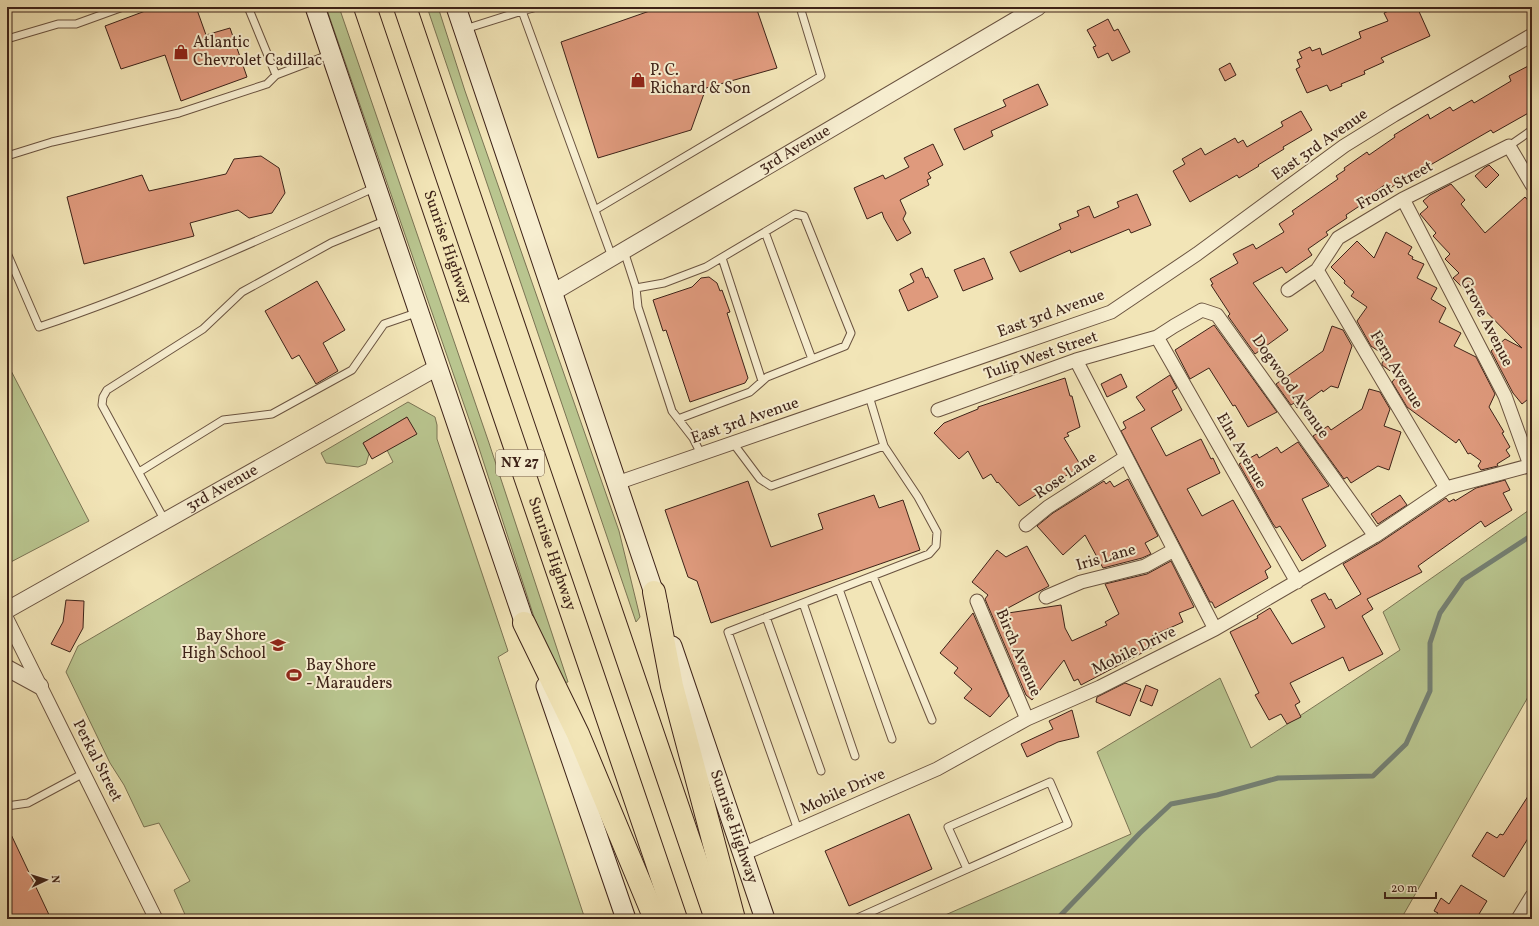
<svg xmlns="http://www.w3.org/2000/svg" width="1539" height="926" font-family="Vollkorn,serif">
<style>
.green{fill:#b9c58f;stroke:#7b7454}
.lines{fill:none;stroke-linecap:round;stroke-linejoin:round}
.stream{stroke:#758073;stroke-width:5}
.building{fill:#df9a7d;stroke:#3d2218}
.service-casing{stroke:#6a5340;stroke-width:9}
.minor-casing{stroke:#6a5340;stroke-width:15}
.tertiary-casing{stroke:#6a5340;stroke-width:18}
.secondary-casing{stroke:#3d2218;stroke-width:21}
.motorway-casing{stroke:#3d2218;stroke-width:24}
.service{stroke:#f7eed0;stroke-width:7}
.minor{stroke:#f7eed0;stroke-width:13}
.tertiary{stroke:#f7eed0;stroke-width:16}
.secondary{stroke:#f7eed0;stroke-width:19}
.motorway{stroke:#f2e5b7;stroke-width:22}
.labels{text-anchor:middle;dominant-baseline:central;stroke-width:4;stroke-linejoin:round;paint-order:stroke}
.shield{fill:#f7eed0;stroke:#755f4f;stroke-width:1}
.shield-label{font-size:15px;font-weight:bold;fill:#3d2218}
.poi-label{font-size:16px;fill:#3d2218;stroke:#f7eed0;text-anchor:start}
.street-label{font-size:16px;fill:#3d2218;stroke:#f7eed0}
</style>
<rect width="100%" height="100%" fill="#f2e5b7"/>
<filter id="stains"><feTurbulence type="fractalNoise" baseFrequency=".005" numOctaves="4"/><feColorMatrix values="0 0 0 0 .2 0 0 0 0 .09 0 0 0 0 .02 0 0 0 .5 -.17"/></filter>
<radialGradient id="worn" r=".72"><stop offset=".6" stop-color="#630" stop-opacity="0"/><stop offset="1" stop-color="#630" stop-opacity=".3"/></radialGradient>
<path class="green" d="M326 7H339L489 443 568 682 562 683 535 620 477 442Z
M427 7H438L465 91 619 531 640 617 636 622Z
M7 363 89 521 7 564Z
M408 402 435 417 437 425V439L508 651 498 657 585 919H187L174 890 190 881 159 823 144 827 124 785 110 763 66 672 78 646 393 462 387 450 407 417 363 443 369 454 366 464 358 467 326 463 321 453Z
M1532 508V690L1401 919H936L1131 834 1097 752 1220 678 1251 748 1400 650 1383 612Z"/>
<g class="lines">
<path class="stream" d="M1057 919 1140 833 1171 804 1217 795 1278 778 1373 776 1406 744 1430 691V643L1440 613 1463 580 1532 535"/>
</g>
<path class="building" d="M156 7H196L206 35 230 28 247 77 181 101 165 55 121 69 105 26Z
M661 7H756L777 68 706 88 691 130 598 158 561 42Z
M1398 7H1417L1430 36 1381 58 1384 62 1364 71 1365 74 1341 84 1342 86 1330 91 1327 85 1307 93 1296 69 1300 67 1297 60 1302 58 1299 52 1310 47 1312 51 1320 48 1322 55 1361 38 1359 32 1388 21 1384 13Z
M1108 19 1114 31 1118 29 1130 52 1112 61 1108 53 1098 58 1093 47 1096 46 1087 30Z
M1230 63 1236 75 1225 81 1219 69Z
M1532 64V111L1493 133 1491 130 1413 175 1412 173 1389 189 1386 184 1363 200 1364 203 1346 215 1347 218 1326 232 1328 235 1308 249 1312 255 1286 273 1282 267 1253 283 1288 330 1255 354 1228 316 1230 314 1211 285 1213 284 1210 279 1238 263 1233 254 1253 244 1256 249 1284 232 1279 224 1294 214 1292 211 1338 179 1336 176 1345 170 1344 168 1367 152 1369 155 1395 137 1394 135 1428 114 1430 119 1450 107 1453 111 1472 100 1474 103 1511 81 1509 76Z
M1038 84 1048 105 991 131 993 136 964 150 954 129 1006 106 1003 100Z
M1301 111 1312 130 1283 147 1284 149 1258 165 1259 166 1239 178 1237 175 1190 202 1173 171 1185 164 1182 159 1201 148 1205 155 1235 138 1238 143 1243 140 1247 147 1283 126 1281 122Z
M933 144 943 165 928 173 931 178 927 180 929 185 900 200 906 213 903 219 911 233 897 241 884 218 882 212 867 219 854 188 883 175 885 179 909 167 904 158Z
M261 156 279 168 285 193 272 213 249 218 238 210 190 223 194 236 84 264 67 197 142 175 149 191 226 174 234 159Z
M1489 165 1499 175 1486 188 1475 176 1484 168Z
M1451 184 1465 200 1461 204 1485 233 1525 197 1532 205V396L1522 404 1513 393 1491 351 1505 339 1522 348 1453 278 1459 273 1445 259 1450 254 1433 236 1436 233 1420 214 1428 207 1423 201 1430 195Z
M1137 194 1151 225 1131 233 1129 229 1071 253 1070 250 1020 272 1010 252 1061 229 1059 224 1079 216 1077 211 1089 206 1094 218 1119 207 1117 202Z
M1386 232 1412 247 1408 254 1413 257 1412 259 1424 264 1417 278 1437 288 1431 299 1446 308 1439 322 1461 333 1454 346 1476 357 1495 394 1489 407 1504 432 1502 433 1510 447 1506 450 1510 456 1497 464 1498 466 1481 470 1478 466 1481 461 1470 453 1468 454 1459 439 1456 443 1407 407 1392 382 1397 376 1382 365V363L1384 360 1381 358 1384 355 1371 346 1357 321 1367 307 1351 296 1354 292 1344 283 1345 281 1331 267 1357 241 1374 258Z
M984 258 993 279 963 291 954 270Z
M922 268 926 278 928 277 938 297 908 311 899 290 914 282 910 274Z
M709 277 717 283 720 291 722 290 730 312 727 313 748 378 745 383 690 402 666 330 663 331 653 300 692 287 701 278Z
M317 281 345 330 323 343 338 371 316 384 299 355 292 359 265 311Z
M1214 325 1277 412 1248 427 1235 405 1233 406 1209 368 1190 379 1175 350Z
M1332 326 1343 330 1352 346 1338 388 1331 386 1323 392 1322 390 1297 408 1294 403 1291 405 1276 384 1323 351Z
M1121 374 1127 387 1107 397 1101 384Z
M1170 375 1177 388 1172 391 1182 410 1151 428 1166 456 1201 439 1211 459 1213 458 1220 473 1187 489 1202 516 1233 500 1271 567 1265 571 1268 578 1215 608 1212 602H1210L1121 431 1126 428 1123 422 1145 410 1136 397Z
M1065 378 1070 396H1072L1080 427 1067 433 1069 436 1064 438 1081 466 1019 506 998 482 997 483 991 474 983 479 968 451 959 459 934 433 944 423 978 409V407Z
M1369 389 1380 392 1390 409 1384 426 1401 432 1389 470 1378 466 1351 483 1347 477 1344 479 1313 436 1328 426 1331 430 1362 409Z
M407 417 417 434 372 459 363 443Z
M1298 442 1329 486 1302 499 1326 546 1302 561 1280 526 1276 528 1273 524 1239 464 1257 454 1259 458 1277 447 1281 453Z
M1128 479 1158 536 1145 543 1151 554 1142 558 1103 568 1085 535 1063 555 1037 526 1053 513 1104 481 1106 484 1110 481 1114 487Z
M1505 480 1510 490 1503 493 1512 510 1485 527 1481 521 1418 566 1422 572 1367 599 1373 609 1362 616 1383 654 1349 671 1343 657 1290 683 1300 702 1295 705 1301 717 1287 724 1281 714 1269 720 1255 695 1259 693 1230 632 1258 618 1257 616 1270 608 1292 644 1325 627 1311 600 1325 593 1329 600 1331 599 1336 609 1361 594 1343 564 1379 543 1446 498 1449 502 1454 499 1455 501 1476 488Z
M748 481 771 547 823 529 818 514 874 495 879 508 903 500 920 550 711 623 697 581 688 577 665 510Z
M1400 495 1407 505 1378 524 1371 514Z
M1027 546 1049 586 995 615 1061 605 1065 628 1072 641 1107 625 1105 622 1119 614 1105 584 1147 574 1171 561 1194 607 1179 613 1183 622 1152 636 1157 645 1081 685 1078 679 1074 681 1064 660 1032 700 1026 695 985 599 988 595 972 582 997 550 1006 557Z
M66 600 84 601 83 628 70 652 51 644 63 622Z
M973 613 1009 696 990 717 964 698 972 689 954 673 958 668 940 653Z
M1125 683 1141 689 1130 716 1096 702 1097 697Z
M1146 685 1158 690 1152 706 1140 701Z
M1072 710 1079 737 1058 742 1027 757 1021 744 1053 729 1049 721Z
M1532 790V832L1504 877 1472 856 1487 832 1497 838 1500 834 1503 835Z
M909 814 932 869 849 906 825 851Z
M7 826 51 919H7Z
M1461 885 1487 901 1476 919H1433L1438 913 1434 911 1441 898 1449 904Z"/>
<g class="lines">
<g class="service-casing">
<path id="service" d="M248 7 276 75 331 54
M537 7 522 11 612 257
M465 29 522 11
M7 39 58 24H76L123 7
M1509 146 1532 130
M7 156 52 142 179 113 267 84 276 75
M595 210 821 76 800 7
M765 232 812 359
M624 251 636 288 638 307 672 411 693 438 701 454
M7 253 39 327C155 288 266 237 376 187
M722 258 762 381
M636 288 664 283 706 267 795 214 804 216 851 333 845 346 767 377 750 392 678 419
M869 396 884 446
M733 443 760 479 771 486 884 446 918 497 937 532 936 546 929 554 728 632 798 830
M139 472 223 420 272 414 352 370 384 324 419 312
M165 521 102 405 103 397 107 390 203 329 242 292 331 243 387 220
M873 576 932 720
M839 589 892 739
M803 603 855 756
M766 617 821 771
M7 806 28 803 84 773
M855 919 1068 824 1050 782 948 827 967 869"/>
</g>
<g class="minor-casing">
<path id="minor" d="M1403 199 1505 396 1530 465
M1317 270 1446 488
M1288 290 1317 270 1338 238 1403 199 1509 146 1532 185
M1157 337 1297 582
M1076 360 1215 629
M938 410 1076 360 1157 337 1174 326 1202 310 1217 315 1375 536
M617 483 1111 312 1197 254 1344 146 1394 115 1532 35
M1026 525 1048 507 1126 457
M1046 597 1081 582 1145 566 1174 550
M977 601 1027 719
M7 619 156 919
M743 854 937 769 1027 719 1100 687 1215 629 1375 536 1446 488 1532 465
M1518 919 1532 896"/>
</g>
<g class="tertiary-casing">
<g id="tertiary">
<path id="s1" d="M552 293 1038 7"/>
<path id="s2" d="M7 610 438 367"/>
<path d="M7 668 40 686"/>
</g>
</g>
<g class="secondary-casing">
<g id="secondary">
<path d="M315 7 529 636"/>
<path d="M456 7 658 605"/>
<path id="s3" d="M672 646 765 919"/>
<path d="M546 686 626 919"/>
</g>
</g>
<g class="motorway-casing">
<g id="motorway">
<path id="s4" d="M365 7 676 919"/>
<path d="M405 7 716 919"/>
<path d="M654 592 672 686 734 919"/>
<path d="M524 623 578 734 655 919"/>
</g>
</g>
<use href="#service" class="service"/>
<use href="#minor" class="minor"/>
<use href="#tertiary" class="tertiary"/>
<use href="#secondary" class="secondary"/>
<use href="#motorway" class="motorway"/>
</g>
<defs>
<g id="shop-bare" transform="scale(1.2)"><path d="M-5-2.5h2.3a2.7 3.5 0 0 1 5.4 0H5L5.5 6h-11ZM-1.5-2.5h3a1.5 2.3 0 0 0-3 0Z" fill="#8f2418" stroke="#f7eed0" stroke-width="2.5" paint-order="stroke"/></g>
<g id="school-bare" transform="scale(1.2)"><path d="M0-5L7-2L0 1L-7-2ZM-4 1L0 2.5L4 1V4Q0 6-4 4Z" fill="#8f2418" stroke="#f7eed0" stroke-width="2.5" paint-order="stroke"/></g>
<g id="stadium-bare" transform="scale(1.2)"><path d="M0-5a6.5 5 0 1 0 0 10a6.5 5 0 1 0 0-10ZM-3.5-1.8h7v3.6h-7Z" fill="#8f2418" stroke="#f7eed0" stroke-width="2.5" paint-order="stroke"/></g>
</defs>
<g fill-rule="evenodd">
<use href="#shop-bare" x="181" y="52"/>
<use href="#shop-bare" x="638" y="80"/>
<use href="#school-bare" x="278" y="645"/>
<use href="#stadium-bare" x="294" y="675"/>
</g>
<g class="labels">
<rect class="shield" x="496" y="450" width="48" height="26" rx="3"/>
<g class="shield-label">
<text x="520" y="463">NY 27</text>
</g>
<g class="poi-label">
<text x="193" y="43">Atlantic<tspan x="193" dy="18">Chevrolet Cadillac</tspan></text>
<text x="650" y="71">P. C.<tspan x="650" dy="18">Richard &amp; Son</tspan></text>
<text x="266" y="636" text-anchor="end">Bay Shore<tspan x="266" dy="18">High School</tspan></text>
<text x="306" y="666">Bay Shore<tspan x="306" dy="18">- Marauders</tspan></text>
</g>
<g class="street-label">
<text transform="translate(1320 145) rotate(-35)">East 3rd Avenue</text>
<text stroke="none"><textPath href="#s1" startOffset="282">3rd Avenue</textPath></text>
<text transform="translate(1395 186) rotate(-29)">Front Street</text>
<text stroke="none"><textPath href="#s4" startOffset="254">Sunrise Highway</textPath></text>
<text transform="translate(1051 314) rotate(-20)">East 3rd Avenue</text>
<text transform="translate(1486 322) rotate(63)">Grove Avenue</text>
<text transform="translate(1041 356) rotate(-19)">Tulip West Street</text>
<text transform="translate(1396 370) rotate(59)">Fern Avenue</text>
<text transform="translate(1290 387) rotate(55)">Dogwood Avenue</text>
<text transform="translate(745 421) rotate(-19)">East 3rd Avenue</text>
<text transform="translate(1241 451) rotate(60)">Elm Avenue</text>
<text transform="translate(1066 476) rotate(-34)">Rose Lane</text>
<text stroke="none"><textPath href="#s2" startOffset="247">3rd Avenue</textPath></text>
<text stroke="none"><textPath href="#s4" startOffset="578">Sunrise Highway</textPath></text>
<text transform="translate(1106 558) rotate(-16)">Iris Lane</text>
<text transform="translate(1134 651) rotate(-26)">Mobile Drive</text>
<text transform="translate(1018 653) rotate(67)">Birch Avenue</text>
<text transform="translate(97 761) rotate(63)">Perkal Street</text>
<text transform="translate(843 792) rotate(-24)">Mobile Drive</text>
<text stroke="none"><textPath href="#s3" startOffset="191">Sunrise Highway</textPath></text>
</g>
</g>
<rect width="1539" height="926" fill="none" stroke="#f2e5b7" stroke-width="24"/>
<rect x="8" y="8" width="1523" height="910" fill="none" stroke="#3d2218" stroke-width="2"/>
<rect x="12" y="12" width="1515" height="902" fill="none" stroke="#3d2218"/>
<g transform="translate(46 880) rotate(86)" stroke="#f7eed0" stroke-width="3" paint-order="stroke">
<path d="M0-3L7 15L0 10L-7 15Z" fill="#3d2218"/>
<text y="-6" font-size="11" font-weight="bold" text-anchor="middle" fill="#3d2218">N</text>
</g>
<path d="M1385 892v6h51v-6" fill="none" stroke="#3d2218" stroke-width="2"/>
<text x="1391" y="892" font-size="12" fill="#3d2218" stroke="#f7eed0" stroke-width="3" paint-order="stroke">20 m</text>
<rect width="100%" height="100%" filter="url(#stains)"/>
<rect width="100%" height="100%" fill="url(#worn)"/>
</svg>
